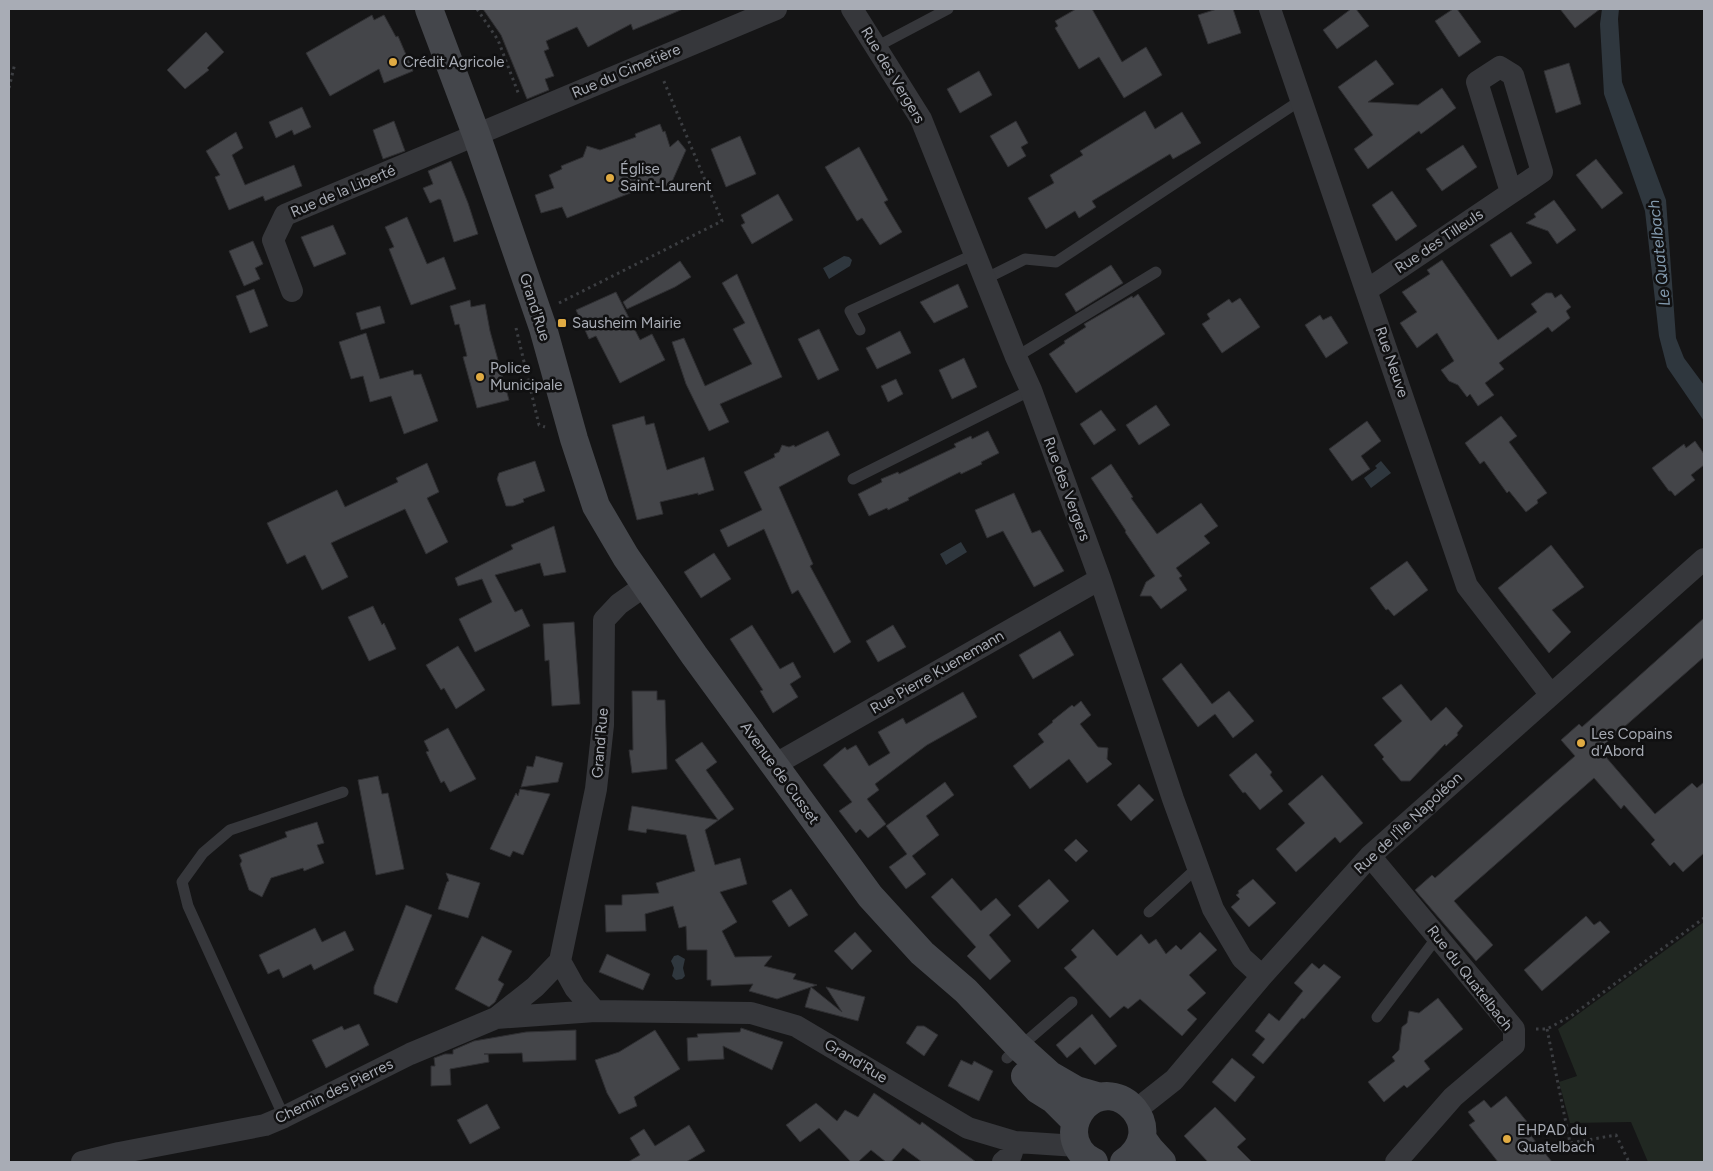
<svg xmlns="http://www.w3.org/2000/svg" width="1713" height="1171" font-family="Figtree,sans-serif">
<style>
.green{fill:#212822}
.water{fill:#2f373e}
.building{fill:#444549;stroke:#2f2f32}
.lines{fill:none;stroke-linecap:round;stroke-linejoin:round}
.path{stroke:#3c3e42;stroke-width:3;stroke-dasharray:2.5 4;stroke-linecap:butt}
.service{stroke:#36373b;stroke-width:11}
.minor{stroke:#36373b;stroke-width:22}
.secondary{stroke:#44464b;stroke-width:28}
.poi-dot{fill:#e0ab43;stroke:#101011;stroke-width:2}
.labels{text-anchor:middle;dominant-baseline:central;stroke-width:5;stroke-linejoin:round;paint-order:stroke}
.poi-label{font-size:15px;fill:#a8acb5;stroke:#101011;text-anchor:start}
.street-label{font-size:15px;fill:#a8acb5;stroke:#101011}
.water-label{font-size:16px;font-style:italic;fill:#8299ad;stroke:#101011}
</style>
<rect width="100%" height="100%" fill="#151516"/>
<path class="green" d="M1704 922V1162H1648L1631 1122 1570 1123 1559 1082 1577 1076 1558 1029Z"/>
<path class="water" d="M1602 9H1619L1618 19 1622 82 1666 200 1676 338 1684 358 1704 385V421L1667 367 1659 336 1645 211 1604 94 1600 24Z
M844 256 849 257 852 260 850 266 829 279 823 268Z
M1381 461 1391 473 1371 488 1364 478 1377 468 1375 466Z
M961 542 967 552 946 565 940 554Z
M678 955 685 959 683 968 685 976 682 979 676 980 672 976 674 968 671 961 674 956Z"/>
<path class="building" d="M483 9H683L633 30 631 24 588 47 577 27 546 41 549 49 544 51 554 76 545 79 549 90 527 99 501 35Z
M1076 9H1092L1122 62 1146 47 1162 75 1124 98 1099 57 1079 69 1055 28 1058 26 1055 21Z
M1217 9H1233L1241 33 1208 44 1198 15Z
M1351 9H1356L1369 26 1337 49 1323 30Z
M1453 9H1457L1481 42 1459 57 1435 21Z
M1560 9H1600L1575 28Z
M372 15 374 20 384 15 396 37 398 36 413 71 384 83 379 69 330 96 306 53Z
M206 32 224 52 207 68 209 70 185 89 167 70Z
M1376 60 1394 84 1368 102 1418 105 1442 88 1456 108 1421 134 1419 131 1368 169 1354 149 1373 135 1338 87Z
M1569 63 1581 104 1556 113 1544 71Z
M979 71 992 95 960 113 947 89Z
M302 107 311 127 294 135 292 130 276 138 269 122Z
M1145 111 1155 129 1182 112 1201 143 1173 159 1170 154 1092 201 1096 207 1079 218 1075 211 1046 229 1028 198 1054 183 1050 175 1083 155 1080 151Z
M394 121 405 151 383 159 373 130Z
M1016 121 1028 143 1021 147 1026 156 1008 167 990 136Z
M660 124 663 132 665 131 670 147 678 140 686 150 671 184 655 190 653 184 567 218 562 207 541 213 535 195 554 188 549 175 562 169 561 166 583 157 587 146 600 150 636 137 635 134Z
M236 132 243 148 232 155 245 185 294 165 302 186 265 201 263 196 229 210 215 177 220 175 206 151Z
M740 136 756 174 726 187 711 149Z
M1463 145 1477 167 1442 191 1426 169Z
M859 147 888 200 884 202 902 232 880 245 862 218 857 221 825 167Z
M1596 159 1623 193 1602 209 1576 175Z
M451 161 468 203 478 234 454 242 441 200 439 199 430 203 423 188 433 184 428 171Z
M1392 191 1417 226 1396 241 1372 205Z
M778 194 793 220 752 244 741 225 745 223 741 215Z
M1554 200 1576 230 1557 244 1548 231 1526 223 1536 217 1534 214Z
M407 217 427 264 444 257 456 289 411 305 389 249 394 247 385 227Z
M333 225 346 254 314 267 301 237Z
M1511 232 1532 263 1511 277 1490 245Z
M253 241 263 264 255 268 260 279 244 286 229 251Z
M1442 260 1498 340 1537 312 1531 304 1546 293H1552L1555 298 1561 294 1571 307 1566 311 1570 318 1552 332 1548 327 1499 363 1504 369 1485 383 1494 395 1478 406 1470 394 1467 397 1458 385 1449 381 1441 370 1454 361 1437 333 1417 348 1400 323 1417 312 1402 292 1430 274 1427 270Z
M680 261 691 277 675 287 627 309 623 302Z
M1111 265 1123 283 1076 312 1065 294Z
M737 274 782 377 720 404 729 422 709 431 686 384 672 342 684 338 705 386 752 364 733 329 745 323 722 283Z
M958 284 968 307 934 323 920 302Z
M254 289 268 326 250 333 236 296Z
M616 292 640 340 652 334 665 360 620 383 596 336 589 339 576 310Z
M1138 294 1165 334 1076 393 1049 354 1065 343 1064 341 1086 327 1084 324 1132 296 1133 298Z
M1240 298 1260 327 1222 353 1202 324 1210 319 1207 314 1229 299 1232 303Z
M470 300 471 307 485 304 490 331 509 400 477 408 463 357 467 356 459 324 455 325 450 306Z
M380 306 385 323 361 330 356 313Z
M1320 315 1323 320 1331 316 1348 343 1326 358 1305 325Z
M819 329 839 370 818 380 798 339Z
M900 331 911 353 877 369 866 348Z
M366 333 380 379 413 370 414 375 421 374 438 421 404 434 391 396 370 402 363 376 351 379 339 342Z
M964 358 977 387 952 399 939 370Z
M896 379 903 394 888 402 881 386Z
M1156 405 1170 425 1139 445 1126 425Z
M1101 410 1116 430 1094 445 1080 424Z
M644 416 646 425 654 423 667 470 704 457 714 490 698 495V493L660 502 663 514 637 520 612 425Z
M1501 416 1517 436 1509 442 1547 493 1537 500 1538 503 1526 512 1509 491 1507 493 1484 461 1480 464 1465 443Z
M1367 421 1381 441 1361 456 1370 469 1352 481 1329 449Z
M828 431 840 455 779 487 813 564 810 566 851 642 834 653 798 590 792 594 764 529 728 547 720 530 762 510 744 472 775 457 774 454 779 452 782 445 789 447 794 445 795 447Z
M988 431 999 453 981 462 982 464 961 474 960 472 908 498 909 500 888 510 887 508 869 516 858 494 882 482 881 479 898 472 899 474 956 447 954 444 971 436 972 439Z
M1695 441 1704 454V465L1691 475 1695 480 1675 496 1671 491H1669L1652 468 1684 444 1686 448Z
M535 461 545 491 523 499 524 502 513 506H506L497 479 499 473Z
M427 463 439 492 427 498 448 542 426 554 405 509 331 543 348 577 322 590 305 555 287 564 267 523 337 490 345 507 398 482 396 478Z
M1111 464 1133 497 1131 498 1157 534 1201 503 1218 526 1204 536 1210 543 1176 568 1182 576 1179 578 1187 590 1161 609 1151 596H1140L1146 582 1155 576 1125 532 1126 531 1091 478Z
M1014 493 1032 533 1040 530 1064 571 1034 587 1003 531 987 538 975 510Z
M554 526 566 572 544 576 540 563 495 575 515 612 522 609 530 626 475 652 459 619 492 602 482 579 458 586 455 578 513 549 511 545Z
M1551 545 1584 587 1552 610 1571 632 1549 653 1498 588Z
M714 553 731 579 701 598 684 572Z
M1407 561 1428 590 1394 616 1388 609 1386 610 1370 588Z
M373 606 382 625 384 623 396 649 369 661 348 617Z
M1704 618V657L1599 749 1655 814 1692 783 1697 788 1704 782V853L1683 872 1674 862 1670 866 1651 844 1655 840 1624 805 1621 809 1594 778 1454 901 1493 945 1476 961 1415 890 1432 875 1435 878 1575 756 1561 740 1579 724 1582 727Z
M574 622 580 704 552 706 549 660 545 661 543 624Z
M752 625 780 669 793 662 801 677 790 684 798 697 773 713 760 691 763 690 730 639Z
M893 625 906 647 878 662 866 641Z
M1060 631 1074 655 1033 679 1019 655Z
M458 646 485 690 456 709 444 688 441 690 426 665Z
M1181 663 1212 704 1229 691 1254 721 1233 738 1215 714 1198 727 1162 679Z
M1401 684 1431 721 1446 707 1463 726 1457 733 1458 735 1446 746 1445 744 1410 781H1401L1382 759 1384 757 1374 745 1402 721 1382 698Z
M632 691H657V700H665L667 769 632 773 629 750H633Z
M963 692 977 717 927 745 875 784 879 790 867 799 886 824 868 838 860 829 856 833 839 811 852 802 823 765 845 747 847 750 856 745 869 766 890 753 878 732 903 718 906 724Z
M1081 701 1091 715 1080 724 1098 747 1108 748 1107 759 1112 764 1087 783 1069 759 1030 789 1013 766 1044 742 1038 734 1053 722 1052 721 1072 705 1074 707Z
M448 728 476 779 450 792 444 781 441 783 426 752 429 751 424 741Z
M702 742 717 762 706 770 734 809 705 830 715 865 740 858 747 884 720 892 737 922 722 931 735 957 772 956 764 966 796 974 793 979 817 985 811 987 842 1012 826 987 865 997 858 1021 805 1007 811 987 777 999 749 991 753 984 711 986V980H707V950H687L686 926 679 928 673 906 645 914 646 931 606 932 605 905H622V895L659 893 656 883 695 871 686 835 647 829 646 833 628 830 632 806 718 820 675 760Z
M1256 753 1272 772 1270 775 1283 791 1260 810 1245 792 1243 793 1229 775Z
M536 756 563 763 558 782 521 787 527 766 533 767Z
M1322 775 1363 823 1340 843 1335 837 1296 872 1276 849 1305 823 1288 804Z
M378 776 382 794 388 793 404 869 376 875 358 780Z
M945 782 954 795 926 816 939 835 912 856 926 874 906 889 889 867 907 854 886 826Z
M1139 784 1154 800 1131 821 1117 805Z
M520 789 550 794 523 855 513 851 510 857 490 849 516 793 518 796Z
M317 822 324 843 317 845 324 863 304 871 303 868 271 878 262 897 249 890 240 864 242 861 239 855 287 837 285 832Z
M1076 839 1088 851 1076 862 1064 850Z
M446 873 480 883 468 918 438 909 447 882 449 881Z
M952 878 981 911 996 898 1011 915 989 935 1011 961 990 980 967 956 976 947 931 897Z
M1049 879 1069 901 1038 929 1018 906Z
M1253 879 1276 903 1249 927 1231 907 1240 899 1236 895 1239 893 1238 891Z
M791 889 808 915 789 927 772 901Z
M406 905 432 915 397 1003 374 994V987Z
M1586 916 1594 925 1600 921 1610 932 1542 991 1524 970Z
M315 928 322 942 345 931 354 950 314 970 311 964 283 978 279 969 268 974 259 955Z
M1093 929 1117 956 1141 934 1149 944 1156 939 1166 954 1176 945 1181 950 1200 932 1217 950 1189 975 1206 993 1187 1010 1197 1019 1182 1036 1140 999 1128 1009 1124 1006 1110 1018 1064 968 1077 957 1071 950Z
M855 932 872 951 852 970 834 951Z
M482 936 512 951 498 980 504 984 495 1002 489 1007 455 989Z
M607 954 650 974 643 990 599 972Z
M1312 963 1319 969 1324 964 1341 977 1304 1019 1302 1018 1263 1064 1252 1055 1265 1039 1255 1031 1269 1013 1279 1021 1303 991 1294 983Z
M1438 998 1463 1029 1424 1061 1430 1069 1407 1088 1404 1085 1384 1102 1368 1082 1395 1061 1392 1057 1399 1050 1402 1027 1407 1023 1409 1011 1419 1013Z
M1092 1014 1117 1046 1095 1065 1080 1047 1067 1058 1056 1045Z
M359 1024 369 1045 326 1068 312 1040 342 1026 344 1030Z
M917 1026H924L938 1035 924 1056 906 1043Z
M741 1028 783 1042 772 1070 723 1046 724 1059 688 1061 687 1038 698 1037 697 1034 740 1032Z
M576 1030V1060L523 1062 522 1053 484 1054H488L489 1062 450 1069 451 1085 431 1086V1066H435L434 1058 445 1054H453V1050L474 1041 526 1032Z
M655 1030 680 1069 634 1097 637 1106 619 1114 607 1093 595 1060 619 1052Z
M1232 1058 1255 1077 1235 1102 1212 1082Z
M961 1060 972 1065 974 1061 993 1071 979 1101 948 1086Z
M874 1093 920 1125 922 1122 976 1162H922L903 1148 891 1162H886L871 1150 858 1162H851L819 1128 800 1142 786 1125 816 1103 837 1121 845 1110 858 1117Z
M1506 1096 1528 1123 1524 1127 1552 1162H1498L1469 1125 1475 1121 1468 1112 1484 1100 1491 1108Z
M487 1104 500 1128 470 1144 457 1120Z
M1215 1107 1246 1139 1237 1147 1252 1162H1208L1184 1136Z
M689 1125 705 1151 686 1162H628L640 1155 630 1138 644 1129 655 1146Z"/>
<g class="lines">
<path class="path" d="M477 9 498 40 519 95
M9 88 15 63
M559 303 722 221 663 79
M516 328 539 425 545 427
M1536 1029H1547L1571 1016 1704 918
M1547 1029 1570 1143 1616 1135 1629 1162"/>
<path class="service" d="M876 47 948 9
M985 279 1025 259 1056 262 1301 100
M860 330 850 311 975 254
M1016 357 1156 272
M853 479 1031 390
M1149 912 1198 867
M1377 1017 1438 936
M1007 1058 1072 1002
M284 1117 188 906 182 882 203 853 230 830 343 792"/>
<path class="minor" d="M852 9 921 119 1016 357 1031 390 1100 579 1173 799 1213 909 1242 958 1262 976
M1270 9 1467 586 1551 695
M1367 290 1542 172 1513 75 1500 67 1477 82 1511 192
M292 291 273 240 285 215 776 9
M774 765 1100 579
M1370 856 1514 1029V1045L1453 1097 1396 1162
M595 1011 575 988 560 961 596 789 603 725 604 620 619 604 646 585
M496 1018 595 1011 751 1013 796 1026 968 1128 1015 1142 1077 1146
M1136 1110 1174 1080 1262 976 1370 856 1704 559
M82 1162 119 1153 265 1125 284 1117 410 1054 496 1018 535 987 560 961
M1003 1162 1011 1155 1015 1142"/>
<path class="secondary" d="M429 9 476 134 543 328 574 439 596 506 626 557 694 655 870 896 922 953 966 991 1019 1047 1050 1075 1076 1090 1100 1097
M1025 1076 1038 1090 1054 1100 1075 1121
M1142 1138 1150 1149 1162 1162
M1094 1162C1082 1157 1074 1145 1074 1132 1074 1122 1078 1114 1084 1107 1117 1072 1171 1130 1124 1162"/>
</g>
<g class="poi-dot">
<circle cx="393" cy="62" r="5"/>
<circle cx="610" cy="178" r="5"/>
<rect x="557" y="318" width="10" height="10" rx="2.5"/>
<circle cx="480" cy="377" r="5"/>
<circle cx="1581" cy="743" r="5"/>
<circle cx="1507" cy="1139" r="5"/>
</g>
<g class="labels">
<g class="poi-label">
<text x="403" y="62">Crédit Agricole</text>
<text x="620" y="169">Église<tspan x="620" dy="17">Saint-Laurent</tspan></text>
<text x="572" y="323">Sausheim Mairie</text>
<text x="490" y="368">Police<tspan x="490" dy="17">Municipale</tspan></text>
<text x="1591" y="734">Les Copains<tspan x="1591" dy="17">d'Abord</tspan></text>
<text x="1517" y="1130">EHPAD du<tspan x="1517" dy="17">Quatelbach</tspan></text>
</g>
<g class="street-label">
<text transform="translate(626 71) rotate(-23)">Rue du Cimetière</text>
<text transform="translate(893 75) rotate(59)">Rue des Vergers</text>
<text transform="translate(343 191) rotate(-23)">Rue de la Liberté</text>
<text transform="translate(1439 241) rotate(-34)">Rue des Tilleuls</text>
<text transform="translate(535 307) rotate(72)">Grand'Rue</text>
<text transform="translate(1392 362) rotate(71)">Rue Neuve</text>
<text transform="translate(1067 489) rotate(70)">Rue des Vergers</text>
<text transform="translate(937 672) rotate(-30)">Rue Pierre Kuenemann</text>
<text transform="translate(600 743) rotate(-85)">Grand'Rue</text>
<text transform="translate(780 773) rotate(54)">Avenue de Cusset</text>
<text transform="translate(1408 823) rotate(-43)">Rue de l'Île Napoléon</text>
<text transform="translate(1470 978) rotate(52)">Rue du Quatelbach</text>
<text transform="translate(856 1061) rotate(31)">Grand'Rue</text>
<text transform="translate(334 1091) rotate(-26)">Chemin des Pierres</text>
</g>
<g class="water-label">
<text transform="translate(1659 253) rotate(-96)">Le Quatelbach</text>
</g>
</g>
<rect width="1713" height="1171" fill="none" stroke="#a8acb5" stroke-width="20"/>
</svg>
